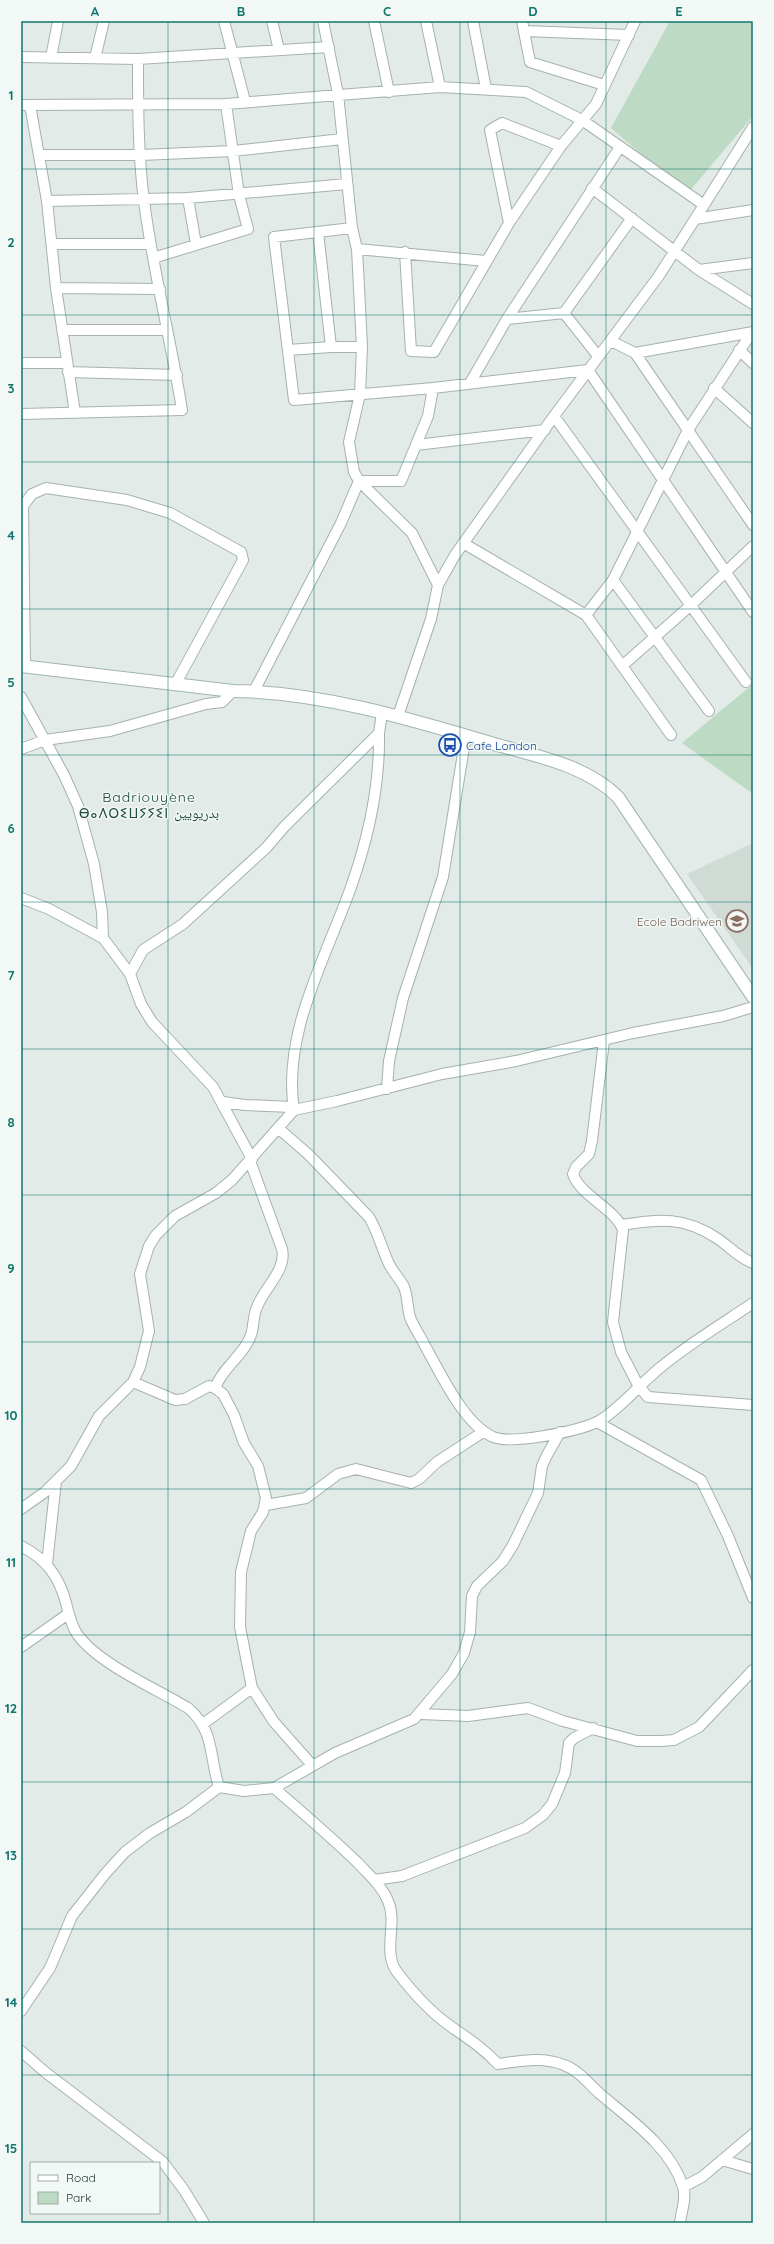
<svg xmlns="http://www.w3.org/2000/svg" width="774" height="2244" font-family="Quicksand,'Noto Naskh Arabic','Noto Sans Tifinagh',sans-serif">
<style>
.built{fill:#d0dbd6}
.green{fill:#bcdac4}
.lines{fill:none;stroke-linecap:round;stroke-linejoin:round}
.street-casing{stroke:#a5b2ae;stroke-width:12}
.secondary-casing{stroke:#a1b6ae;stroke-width:14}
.street{stroke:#fff;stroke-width:10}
.secondary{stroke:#fff;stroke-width:12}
.grid{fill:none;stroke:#0f766e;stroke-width:1;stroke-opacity:0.55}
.labels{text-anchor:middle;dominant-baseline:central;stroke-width:3;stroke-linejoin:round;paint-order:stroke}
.transit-label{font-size:12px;fill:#164399;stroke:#f2f8f5;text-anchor:start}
.education-label{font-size:12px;fill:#785e54;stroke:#f2f8f5;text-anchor:end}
.quarter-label{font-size:14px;letter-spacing:1px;fill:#214b40;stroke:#f2f8f5}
.neatline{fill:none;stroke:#0f766e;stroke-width:1.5}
.grid-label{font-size:13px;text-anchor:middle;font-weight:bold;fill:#0f766e}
</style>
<rect width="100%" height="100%" fill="#e2ebe7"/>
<path class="built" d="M753 843V969L687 874Z"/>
<path class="green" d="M670 21H753V116L687 194 611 128Z
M753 684V794L682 743Z"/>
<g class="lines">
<g class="street-casing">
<path id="street" d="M224 21 245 101
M272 21 279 50
M323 21 338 94 352 228
M374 21 389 92
M426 21 440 87
M473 21 486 89
M522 21 530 62 604 85
M524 31 629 35
M21 57 138 59 329 47
M51 58 58 21
M95 58 104 21
M21 105 226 104 440 87 526 92 582 120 704 205 658 277 554 416 455 555 438 585 431 619 398 716
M30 105 47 201 56 288 75 413
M39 155H141L233 151 342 139
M592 188 699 270 753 304
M188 198 196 244
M47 201 188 198 347 184
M704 205 753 127
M695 219 753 210
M509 223 490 130 502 123 561 146
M318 232 331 347H362
M52 244H150
M357 249 352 228 274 237 294 400 433 388 588 370 753 612
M405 252 411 351 434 352 509 223 561 146 596 104 635 21
M153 258 248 229 239 195 226 104
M699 270 753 263
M56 288 160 289
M564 313 632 218
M507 319 564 313 598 356
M62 330H167
M611 341 635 353 753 332
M288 350 331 347
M739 350 753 363
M635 353 753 525
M21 363H67
M68 372 177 375
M470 383 507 319 620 147
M714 388 753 423
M21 414 182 410C171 340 153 271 144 201 138 154 138 106 138 59
M554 416 746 682
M416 445 545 430
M463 543 586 615 671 735
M613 580 709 711
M438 585 412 533 359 481 354 472 349 442 360 394 362 347 357 249 486 261
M586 615 613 580 688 430 752 332
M25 666 23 506 32 494 46 488 127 500 170 513 241 552 243 560 176 683
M622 666 690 606 753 546
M254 691 341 523 359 481H401L428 416 433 388
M21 697 64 775 78 806 94 864 102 912 103 938 130 974 141 1004 152 1022 213 1087 252 1159
M379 733 382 713
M21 749 45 740 110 731 206 704 222 702 233 691
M21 898 49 909 103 938
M130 974 143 950 183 924 266 848 284 827 379 733C380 785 368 839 351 887 326 958 282 1033 294 1110
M604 1041 592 1141 589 1154 576 1167 573 1174C580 1196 616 1209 623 1230L613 1322 621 1352 638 1385 648 1397 753 1405
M387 1089 389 1061 403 998 443 877 466 735
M223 1102 245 1105 293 1107
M278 1128 308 1154 369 1217C378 1232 382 1249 389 1264 393 1272 400 1279 404 1287 408 1297 407 1307 410 1317 413 1326 420 1335 424 1344 440 1372 462 1421 491 1436 508 1446 578 1431 597 1422 616 1413 643 1381 661 1367 690 1343 722 1324 753 1303
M622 1225C659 1219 685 1216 718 1239 730 1247 739 1258 753 1263
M215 1388C222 1370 236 1361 246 1345 256 1330 251 1321 257 1307 264 1288 287 1270 282 1249L250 1161
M597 1422 701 1480 728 1536 753 1598
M266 1505 306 1498 338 1474 356 1469 411 1483 419 1479 437 1462 483 1432
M21 1509 45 1492 71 1466 99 1416 133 1382
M21 1546C46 1559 59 1576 66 1603 69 1614 71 1625 77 1634 98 1664 157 1689 188 1708 215 1731 209 1756 219 1787
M47 1564 56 1481
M21 1647 68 1614
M421 1714 468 1716 528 1708 563 1721 637 1741H661L674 1740 699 1727 753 1670
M203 1724 252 1688
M312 1765 274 1722 252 1688 240 1627 241 1572 251 1531 263 1512 266 1498 258 1466 244 1443 234 1415 223 1394 215 1388 209 1386 185 1399 175 1400 133 1382 140 1367 149 1331 140 1274 149 1246 156 1235 175 1216 216 1193 232 1180 294 1110 337 1101 442 1074 516 1061 633 1033 723 1016 753 1007
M274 1788C302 1812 331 1837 358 1863 369 1875 382 1886 388 1901 398 1923 382 1952 397 1972 413 1993 431 2013 453 2028 469 2039 484 2049 498 2064 520 2061 543 2056 564 2065 578 2070 588 2083 599 2093 629 2119 671 2147 683 2187 687 2200 681 2211 680 2223
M374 1880 402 1876 525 1828 543 1815 552 1804 565 1773 569 1743 574 1738 593 1728
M21 2011 50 1968 72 1916 105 1874 125 1852 150 1833 186 1812 219 1787 244 1791 274 1788 335 1753 414 1719 452 1674 464 1653 470 1632 472 1596 477 1586 503 1561 513 1545 538 1493 542 1466 547 1455 560 1432
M21 2051 45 2072 163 2162 184 2190 204 2223
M722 2160 753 2169
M683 2187 702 2177 753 2134"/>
</g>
<g class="secondary-casing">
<path id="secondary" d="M21 666 233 691C321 692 410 719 494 744 536 756 586 765 618 797L753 997"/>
</g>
<use href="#street" class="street"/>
<use href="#secondary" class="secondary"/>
</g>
<path class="grid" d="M168 21V2223M314 21V2223M460 21V2223M606 21V2223M21 169H753M21 315H753M21 462H753M21 609H753M21 755H753M21 902H753M21 1049H753M21 1195H753M21 1342H753M21 1489H753M21 1635H753M21 1782H753M21 1929H753M21 2075H753"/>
<defs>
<g id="bus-ring" transform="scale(1.15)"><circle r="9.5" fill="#f2f8f5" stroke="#1a4fb4" stroke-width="1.5"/><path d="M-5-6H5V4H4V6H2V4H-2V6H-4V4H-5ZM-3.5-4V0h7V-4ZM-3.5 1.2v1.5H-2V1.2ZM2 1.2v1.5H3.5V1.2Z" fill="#1a4fb4"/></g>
<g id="school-ring" transform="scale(1.15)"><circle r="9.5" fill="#f2f8f5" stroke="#8d6e63" stroke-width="1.5"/><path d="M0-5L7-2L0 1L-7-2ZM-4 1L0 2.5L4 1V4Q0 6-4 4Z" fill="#8d6e63"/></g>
</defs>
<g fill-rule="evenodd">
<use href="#bus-ring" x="450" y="745"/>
<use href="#school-ring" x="737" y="921"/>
</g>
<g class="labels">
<g class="transit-label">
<text x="466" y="745">Cafe London</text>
</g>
<g class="education-label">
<text x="722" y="921">Ecole Badriwen</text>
</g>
<g class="quarter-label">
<text x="149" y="797">Badriouyène<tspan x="149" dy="16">ⴱⴰⴷⵔⵉⵡⵢⵢⵉⵏ بدريويين</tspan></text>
</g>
</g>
<rect width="774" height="2244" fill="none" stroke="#f2f8f5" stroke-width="44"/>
<rect x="30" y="2162" width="130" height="52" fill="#f2f8f5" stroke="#9faca8"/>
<rect x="38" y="2175" width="20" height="6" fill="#ffffff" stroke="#9faca8"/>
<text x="66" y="2182" font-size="12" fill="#233a34">Road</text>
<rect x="38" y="2192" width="20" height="12" fill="#bcdac4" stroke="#9faca8"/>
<text x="66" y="2202" font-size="12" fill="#233a34">Park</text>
<rect x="22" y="22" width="730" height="2200" class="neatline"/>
<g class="grid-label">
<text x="95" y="16">A</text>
<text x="241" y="16">B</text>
<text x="387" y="16">C</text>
<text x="533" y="16">D</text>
<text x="679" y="16">E</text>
<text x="11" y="100">1</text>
<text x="11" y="247">2</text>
<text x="11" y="393">3</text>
<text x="11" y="540">4</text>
<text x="11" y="687">5</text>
<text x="11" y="833">6</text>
<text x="11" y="980">7</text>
<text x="11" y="1127">8</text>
<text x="11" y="1273">9</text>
<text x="11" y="1420">10</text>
<text x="11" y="1567">11</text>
<text x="11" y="1713">12</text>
<text x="11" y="1860">13</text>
<text x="11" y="2007">14</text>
<text x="11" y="2153">15</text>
</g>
</svg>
